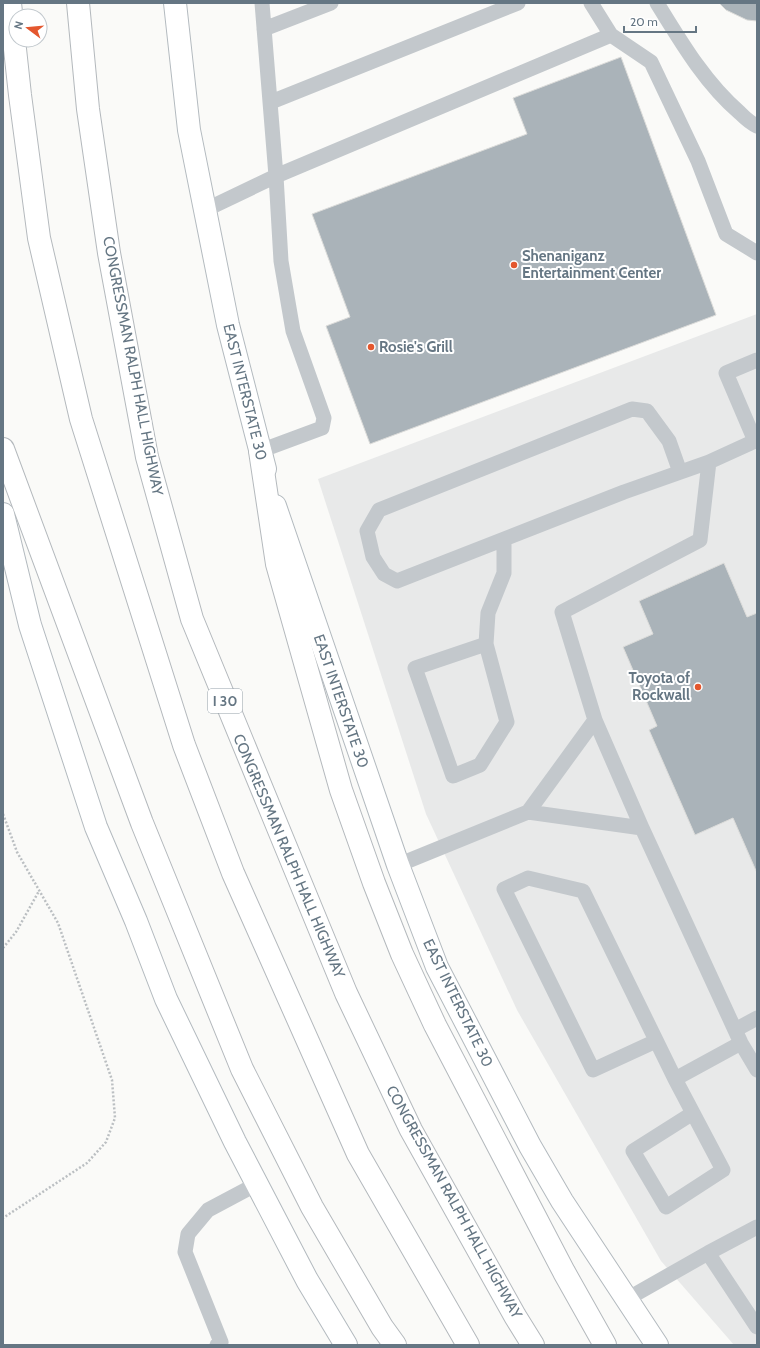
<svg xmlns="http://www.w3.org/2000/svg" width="760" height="1348" font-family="Cabin,sans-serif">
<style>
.built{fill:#e8e9e9}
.building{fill:#aab3b9;stroke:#dcdcda}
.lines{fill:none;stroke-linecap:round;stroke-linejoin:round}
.secondary-casing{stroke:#b3babf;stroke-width:24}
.motorway-casing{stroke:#b4b9bd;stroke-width:24}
.path{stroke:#bbbfc2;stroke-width:2.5;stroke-dasharray:2 2;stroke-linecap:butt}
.service{stroke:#c3c8cc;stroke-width:15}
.secondary{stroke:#fff;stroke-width:22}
.motorway{stroke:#fff;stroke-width:22}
.poi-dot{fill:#e4572e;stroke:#fff;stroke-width:1.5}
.labels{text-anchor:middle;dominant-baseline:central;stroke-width:4;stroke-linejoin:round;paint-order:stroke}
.shield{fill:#fff;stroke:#939fa8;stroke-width:1}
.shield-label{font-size:14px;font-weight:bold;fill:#657683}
.poi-label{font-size:15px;font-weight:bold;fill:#657683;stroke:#fff;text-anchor:start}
.street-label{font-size:15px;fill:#657683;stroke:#fff}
</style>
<rect width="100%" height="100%" fill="#fafaf8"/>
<path class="built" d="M757 314V1345H734L661 1261 517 1010 426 814 318 479Z"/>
<path class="building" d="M719 3H757V21L747 20 726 10Z
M621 57 716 315 370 444 326 326 350 317 312 214 527 134 513 98Z
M724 563 747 617 757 613V873L733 818 695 835 649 730 657 726 623 647 653 634 639 601Z"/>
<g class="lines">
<g class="secondary-casing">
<path id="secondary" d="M175 3 189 130 228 325 265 469
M275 506 398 865 437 967 530 1146 562 1201 657 1345
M3 514 30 625 96 827 136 921 166 999 235 1142 307 1280 346 1345"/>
</g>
<g class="motorway-casing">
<path id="motorway" d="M10 3 20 95 39 238 81 419 184 745 233 873 358 1154 468 1345
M78 3 88 109 109 253 147 457 192 619 346 993 411 1130 515 1316 533 1345
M3 449 142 823 242 1069 312 1207 382 1327 395 1345
M260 451 277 564 341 790 374 883 402 954 435 1025 564 1272 605 1345"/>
</g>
<path class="path" d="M3 814 17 852 58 923 112 1080 115 1118 106 1142 87 1163 3 1218
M3 948 16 932 39 891"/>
<path class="service" d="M657 3C681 42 705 83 740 113 745 118 750 123 757 126
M264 29 331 3
M611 35 651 62 698 161 726 234 757 253
M271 102 518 3
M205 210 276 176 611 35 591 3
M755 441 726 373 757 360
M260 451 322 428 324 418 293 331 281 261 276 176 262 3
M680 472 669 441 647 411 632 409 379 510 367 531 373 557 384 574 397 581 624 492 709 462
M486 644 415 668 453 776 480 765 507 722 486 644 488 613 504 573V540
M595 720 642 828
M528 812 595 720 562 612 700 540 709 462 757 440
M398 865 528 812 642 828 741 1043 757 1070
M735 1030 757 1018
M656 1041 593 1070 504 889 528 878 583 891 675 1079 741 1043
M675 1079 723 1170 666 1207 633 1151 693 1113
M708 1253 757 1327
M627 1299 708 1253 757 1227
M217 1345 221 1342 185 1252 188 1234 208 1210 257 1184"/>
<use href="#secondary" class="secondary"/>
<use href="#motorway" class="motorway"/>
</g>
<g class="poi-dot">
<circle cx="514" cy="265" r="4"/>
<circle cx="371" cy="347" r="4"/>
<circle cx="698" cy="687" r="4"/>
</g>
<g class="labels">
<rect class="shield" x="208" y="689" width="34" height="24" rx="3"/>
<g class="shield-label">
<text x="225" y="701">I 30</text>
</g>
<g class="poi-label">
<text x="522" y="256">Shenaniganz<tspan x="522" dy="17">Entertainment Center</tspan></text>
<text x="379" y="347">Rosie's Grill</text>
<text x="690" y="678" text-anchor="end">Toyota of<tspan x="690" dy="17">Rockwall</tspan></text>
</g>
<g class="street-label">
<text transform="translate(133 366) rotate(79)">CONGRESSMAN RALPH HALL HIGHWAY</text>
<text transform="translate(245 392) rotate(76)">EAST INTERSTATE 30</text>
<text transform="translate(341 701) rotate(71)">EAST INTERSTATE 30</text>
<text transform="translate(289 856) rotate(67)">CONGRESSMAN RALPH HALL HIGHWAY</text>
<text transform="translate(458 1003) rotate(64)">EAST INTERSTATE 30</text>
<text transform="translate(454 1202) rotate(61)">CONGRESSMAN RALPH HALL HIGHWAY</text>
</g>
</g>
<rect width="760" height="1348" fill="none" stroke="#657683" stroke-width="8"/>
<g transform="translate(28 28) rotate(286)"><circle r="19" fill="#ffffff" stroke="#c1c8cd"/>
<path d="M0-3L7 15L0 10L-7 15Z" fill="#e4572e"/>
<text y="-6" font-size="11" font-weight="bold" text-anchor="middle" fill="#657683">N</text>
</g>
<path d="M624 26v6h72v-6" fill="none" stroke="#657683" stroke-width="2"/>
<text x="630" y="26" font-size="12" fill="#657683" stroke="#ffffff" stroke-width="3" paint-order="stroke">20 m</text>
</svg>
